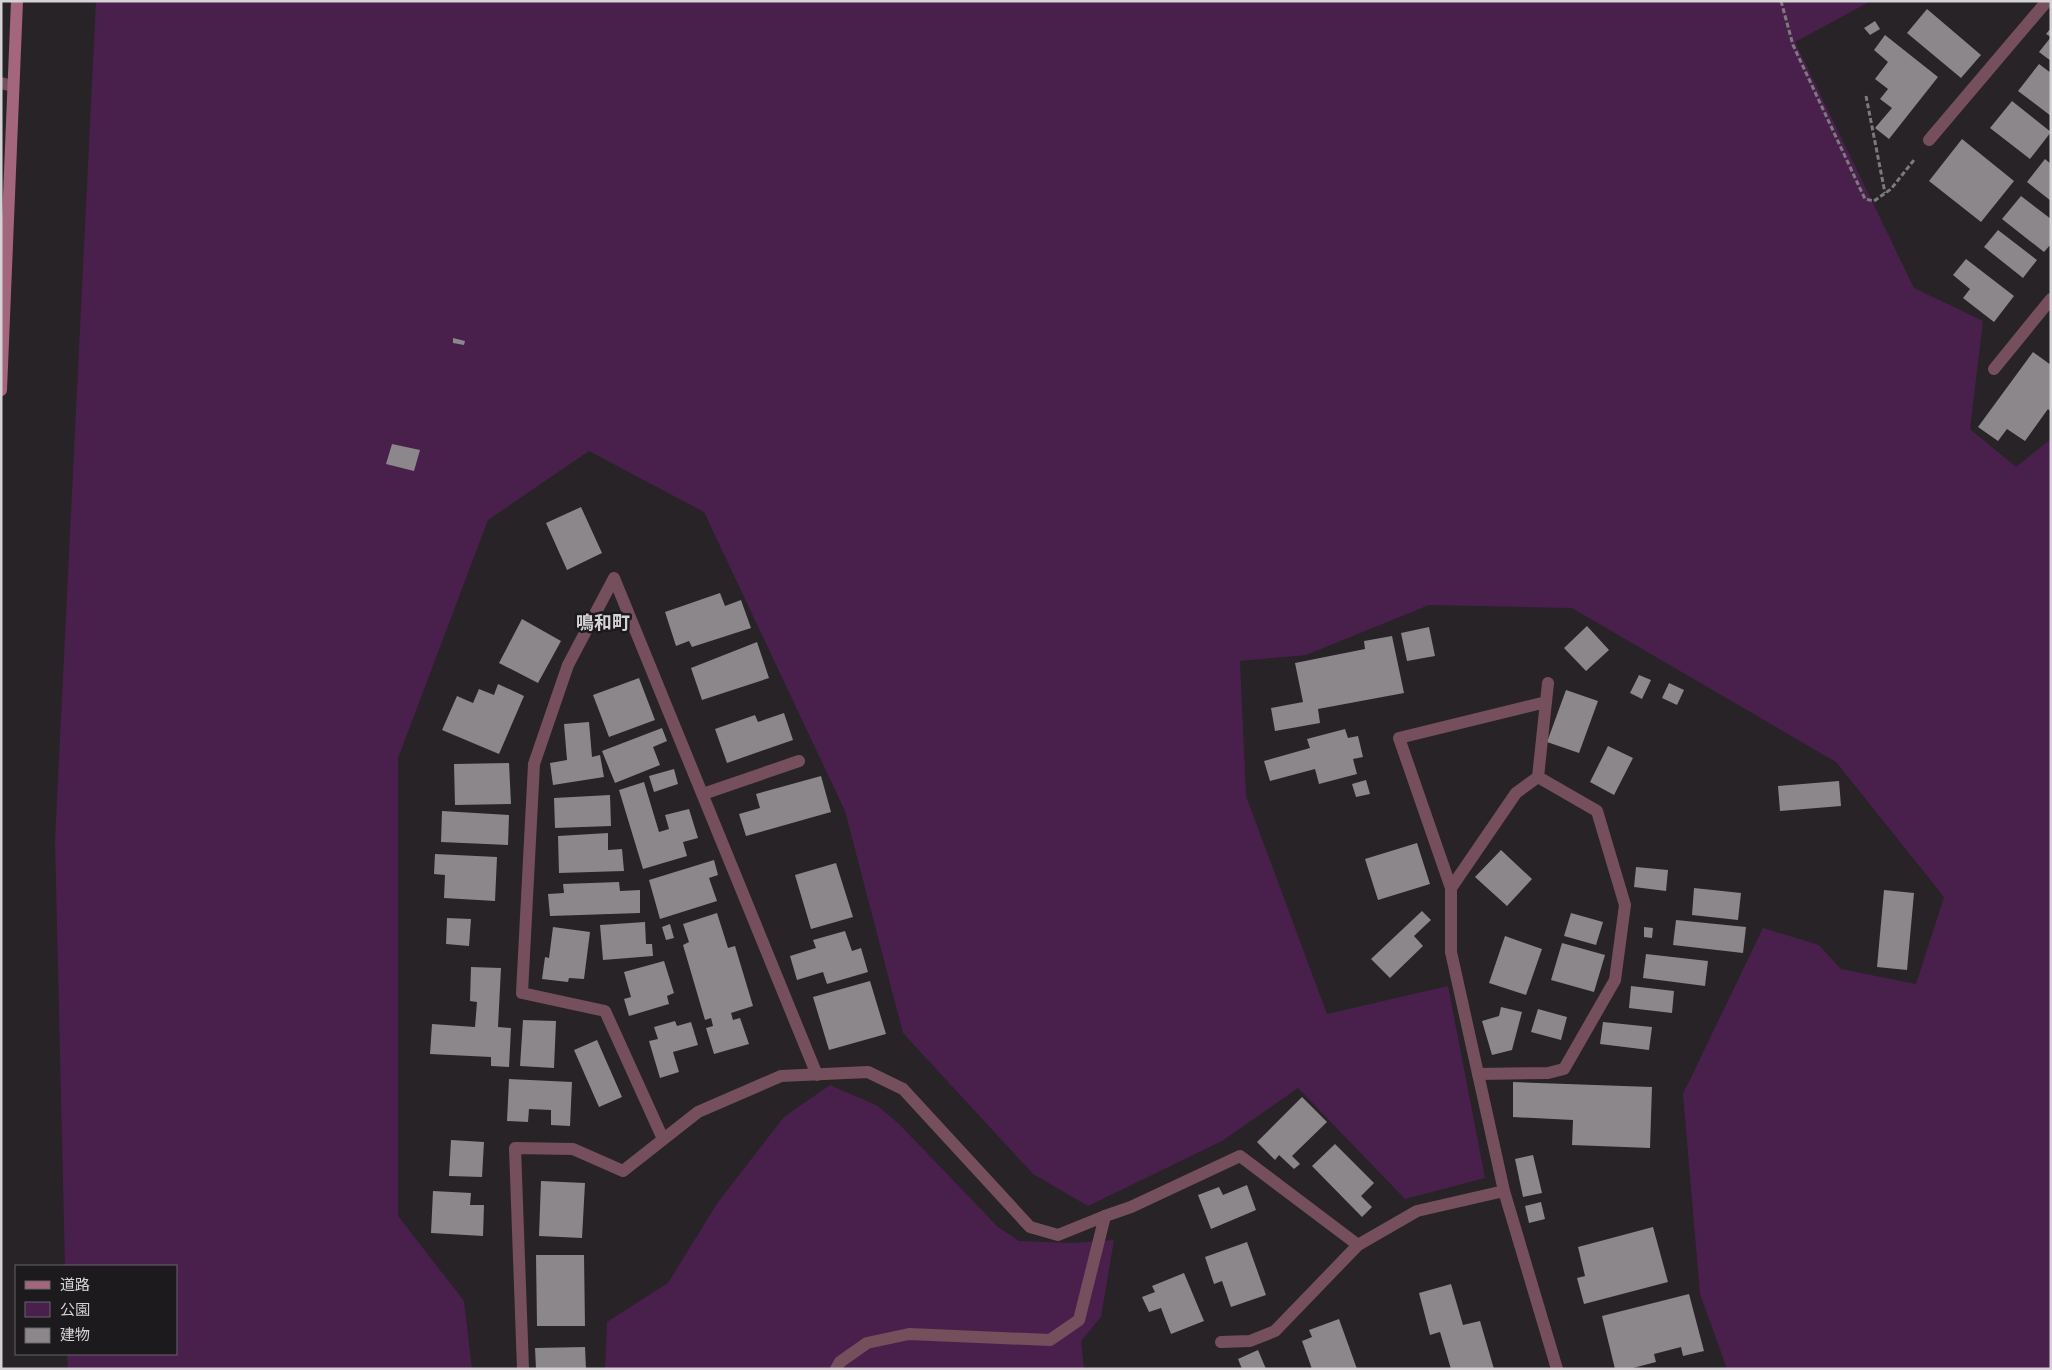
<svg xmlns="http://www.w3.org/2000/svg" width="2052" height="1370" font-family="Inter,'Noto Sans JP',sans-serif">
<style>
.green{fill:#49204c}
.building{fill:#8b878b}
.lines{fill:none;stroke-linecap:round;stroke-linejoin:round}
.path{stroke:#7d7a7d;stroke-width:3;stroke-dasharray:5 2.5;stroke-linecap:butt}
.lane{stroke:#764f5d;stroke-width:12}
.street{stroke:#764f5d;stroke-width:12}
.secondary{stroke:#a4667d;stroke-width:12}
.labels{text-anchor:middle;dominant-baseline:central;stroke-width:5;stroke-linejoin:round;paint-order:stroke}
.quarter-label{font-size:18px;font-weight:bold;fill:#d5d3d5;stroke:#1d1a1d}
</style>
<rect width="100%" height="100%" fill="#272327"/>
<path class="green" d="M96 1H1871L1795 42 1914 288 1983 321 1970 429 2016 467 2051 439V1369H1727L1700 1294 1683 1094 1763 928 1819 945 1841 969 1916 984 1944 897 1836 762 1572 608 1429 605 1306 655 1240 661 1246 796 1327 1014 1448 986 1485 1178 1405 1199 1298 1088 1222 1141 1088 1206 1033 1174 903 1033 845 811 704 512 589 451 488 520 398 758V1216L464 1301 472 1369H68L67 1354H176V1266H65L55 841Z
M830 1085 878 1106 899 1124 998 1227 1019 1241 1072 1243 1114 1240 1101 1317 1081 1341 1084 1369H605L607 1322 668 1283 718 1202 784 1117Z"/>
<path class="building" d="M1927 9 1981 55 1961 78 1907 33Z
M1875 21 1880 29 1870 35 1864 28Z
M2051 28V61L2039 52 2051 37 2046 34Z
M1885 35 1938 77 1889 139 1875 128 1892 108 1880 99 1888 89 1875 79 1888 62 1874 50Z
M2039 64 2051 73V116L2018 91Z
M2012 101 2051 132 2030 159 1990 128Z
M1962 139 2014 181 1981 222 1929 181Z
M2045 159 2051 164V201L2027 182Z
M2021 196 2051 219V244L2044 252 2002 219Z
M1998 230 2037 260 2023 278 1984 247Z
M1966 259 2014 296 1994 322 1963 298 1970 289 1953 275Z
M453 338 465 341 464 345 453 343Z
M2033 352 2051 365V412L2048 409 2025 441 2007 429 1998 441 1978 427Z
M392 444 420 450 414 471 386 464Z
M581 507 602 553 567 570 546 523Z
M720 593 725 606 741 600 751 628 692 647 689 641 676 646 665 612Z
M522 619 561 641 538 683 499 663Z
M1587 626 1609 650 1586 671 1564 648Z
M1429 627 1435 656 1407 661 1401 633Z
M1392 636 1404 693 1318 709 1320 723 1275 731 1271 708 1303 702 1295 663 1365 649 1364 641Z
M757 642 769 678 702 700 691 668Z
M1639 675 1651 680 1642 699 1630 693Z
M639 678 655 720 609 737 593 695Z
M1669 683 1684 690 1677 705 1662 698Z
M498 684 524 696 499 754 442 730 457 696 473 703 479 689 494 695Z
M1566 690 1598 701 1579 753 1547 742Z
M784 713 793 740 727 763 715 729 755 715 758 722Z
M589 722 592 757 600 755 604 777 553 785 550 763 567 760 564 724Z
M662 728 667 741 653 747 660 765 615 783 602 751Z
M1345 729 1348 738 1358 736 1363 757 1353 759 1357 774 1319 784 1315 769 1270 781 1264 761 1310 748 1307 739Z
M1608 746 1633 758 1614 795 1590 782Z
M509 763 511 804 455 805 454 764Z
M674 769 678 784 654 792 649 776Z
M821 776 831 812 746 836 739 814 760 808 756 794Z
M1366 780 1370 794 1356 797 1352 784Z
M1839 781 1841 806 1780 811 1778 786Z
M644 782 659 832 669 829 665 815 689 809 698 838 683 842 687 856 643 869 619 790Z
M610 795 611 826 555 828 554 798Z
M442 811 509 815 508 845 441 842Z
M608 833V850L622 849 624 871 559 873 558 836Z
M1417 843 1430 884 1378 900 1365 859Z
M1501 850 1532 879 1507 906 1475 877Z
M435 854 497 857 495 901 444 898 445 875 434 874Z
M714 860 718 875 709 878 717 901 660 919 649 880Z
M836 863 853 917 811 929 795 875Z
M1636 867 1668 870 1666 891 1634 887Z
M619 882 620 891 640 890V913L550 916 548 894 564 893 563 884Z
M1694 888 1741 893 1738 920 1692 915Z
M1884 890 1914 893 1907 970 1877 967Z
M1422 911 1431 920 1414 936 1423 946 1390 978 1371 959Z
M717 913 728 948 735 946 753 1006 731 1013 733 1020 740 1018 749 1044 714 1054 706 1028 713 1026 711 1018 705 1020 683 945 689 942 683 924Z
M1571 913 1603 922 1596 945 1564 936Z
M447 918 471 919 469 946 446 944Z
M1676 920 1746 927 1743 953 1673 945Z
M645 922 646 944H652L653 956 603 960 600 925Z
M670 924 674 938 666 940 662 927Z
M553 927 590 932 584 979 569 978 568 982 542 979 545 957 549 958Z
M1644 927 1653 928 1652 938 1644 937Z
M845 931 852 951 861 948 868 972 827 984 823 972 797 980 790 956 816 948 813 940Z
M1505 936 1542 949 1526 995 1489 983Z
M1562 943 1605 955 1594 992 1551 980Z
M1646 954 1708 961 1705 986 1643 978Z
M664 961 674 993 667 996 669 1004 629 1016 624 999 631 997 624 972Z
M471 967 501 968 498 1027 511 1028 509 1067 491 1066V1057L430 1054 432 1024 475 1027 477 1002 470 1001Z
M870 981 886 1034 829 1050 813 997Z
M1631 986 1674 991 1672 1013 1629 1008Z
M1501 1007 1522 1012 1512 1050 1492 1055 1482 1021 1499 1016Z
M1538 1009 1567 1017 1561 1040 1531 1032Z
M523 1020 556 1021 554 1068 520 1066Z
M675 1021 677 1026 691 1022 698 1045 673 1052 679 1072 660 1078 649 1041 658 1039 654 1027Z
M1603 1022 1652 1027 1649 1050 1600 1044Z
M597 1040 622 1097 599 1107 574 1050Z
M509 1079 572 1082 570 1126 551 1125V1110L529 1109 528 1122 507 1121Z
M1513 1082 1652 1087 1650 1148 1572 1145 1573 1120 1513 1117Z
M1302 1097 1327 1122 1292 1156 1300 1164 1294 1169 1279 1155 1275 1160 1257 1142Z
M451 1140 484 1142 482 1177 449 1176Z
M1335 1144 1374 1183 1361 1196 1372 1207 1362 1217 1312 1166Z
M1533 1155 1542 1193 1523 1197 1515 1159Z
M541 1181 585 1183 582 1238 539 1236Z
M1247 1185 1256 1210 1211 1229 1198 1195 1219 1187 1223 1195Z
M433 1191 471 1193 470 1205H484L483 1236 431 1233Z
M1541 1202 1545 1219 1529 1223 1525 1206Z
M1653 1227 1668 1282 1584 1304 1577 1278 1585 1276 1578 1247Z
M1247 1242 1266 1295 1231 1307 1222 1281 1214 1284 1205 1257Z
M536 1255H584L585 1326H537Z
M1184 1273 1204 1321 1171 1334 1161 1308 1149 1312 1142 1297 1155 1292 1152 1286Z
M1451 1284 1463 1325 1480 1321 1494 1369H1451L1440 1332 1430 1335 1419 1293Z
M1689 1294 1704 1351 1683 1356 1681 1347 1654 1354 1656 1362 1629 1369H1615L1602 1316Z
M1339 1319 1357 1369H1312L1302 1341 1312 1337 1309 1330Z
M585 1347 586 1369H536L535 1348Z
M1258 1350 1266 1369H1242L1238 1359Z"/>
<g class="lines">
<path class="path" d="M1781 1 1793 45 1865 199 1874 201 1891 189 1914 160
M1866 96 1885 193"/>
<path class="lane" d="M1 83 13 86
M1929 140 2047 1
M1994 369 2051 299
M703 794 799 761
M1451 888 1399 738 1546 702
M1451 888 1516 793 1538 777 1548 683
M1478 1074 1548 1073 1564 1069 1615 980 1625 905 1597 811 1538 777
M663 1139 605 1011 522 993 534 764 568 665 614 578 817 1075
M1221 1342 1250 1341 1275 1331 1358 1245
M523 1369 515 1148 573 1149 623 1171 698 1112 781 1076 868 1072 903 1089 1030 1227 1058 1235 1105 1216"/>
<path class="street" d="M1451 888V952L1504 1191 1557 1369
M836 1369 840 1362 867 1343 909 1334 1050 1340 1079 1320 1105 1216 1131 1207 1240 1156 1358 1245 1417 1211 1504 1191"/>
<path class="secondary" d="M1 390 17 1"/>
</g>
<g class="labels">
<g class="quarter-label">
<text x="603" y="622">鳴和町</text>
</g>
</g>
<rect width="2052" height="1370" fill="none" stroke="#d5d3d5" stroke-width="5"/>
<rect x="15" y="1265" width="162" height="90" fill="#1d1a1d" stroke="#676467"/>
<rect x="25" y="1281" width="25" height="8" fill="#a4667d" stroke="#676467"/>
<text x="60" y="1290" font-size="15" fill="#d5d3d5">道路</text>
<rect x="25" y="1302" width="25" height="15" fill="#49204c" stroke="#676467"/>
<text x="60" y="1315" font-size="15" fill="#d5d3d5">公園</text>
<rect x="25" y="1328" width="25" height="15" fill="#8b878b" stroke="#676467"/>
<text x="60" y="1340" font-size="15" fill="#d5d3d5">建物</text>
</svg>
